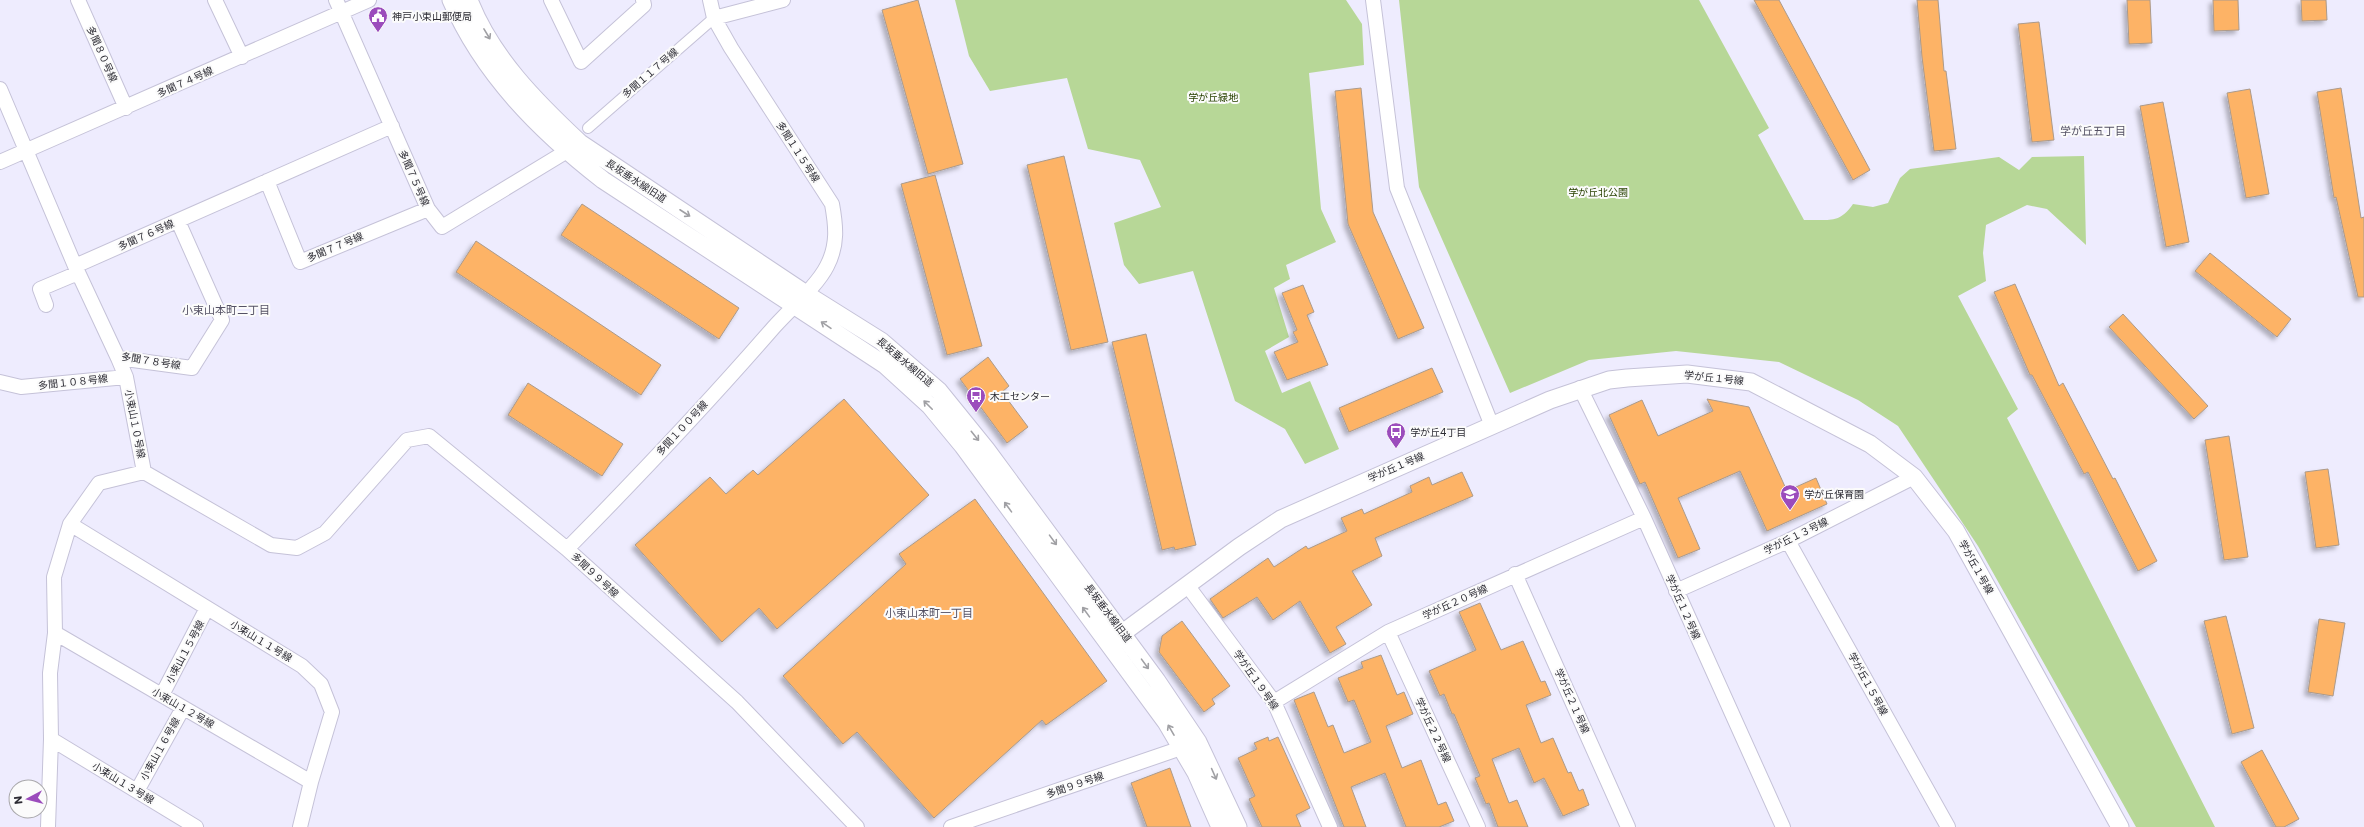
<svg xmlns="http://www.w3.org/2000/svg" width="2364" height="827" font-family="Poppins,'Noto Sans JP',sans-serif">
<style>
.green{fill:#b7d797}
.building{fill:#fdb366;stroke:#ab9a8b;filter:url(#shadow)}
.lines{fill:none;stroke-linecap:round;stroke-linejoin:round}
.pedestrian-casing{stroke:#c5c2d8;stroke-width:12}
.minor-casing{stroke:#c5c2d8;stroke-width:16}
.tertiary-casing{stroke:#c5c2d8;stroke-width:19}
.pedestrian{stroke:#fff;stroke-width:10}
.minor{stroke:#fff;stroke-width:14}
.tertiary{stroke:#fff;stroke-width:17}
.oneway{stroke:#a0a0a4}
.labels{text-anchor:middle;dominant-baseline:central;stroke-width:4;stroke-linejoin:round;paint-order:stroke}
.poi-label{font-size:10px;fill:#2d2c34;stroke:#fbfbfb;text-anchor:start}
.street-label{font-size:10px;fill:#2d2c34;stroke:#fbfbfb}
.park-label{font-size:10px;fill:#284200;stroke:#fbfbfb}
.neighbourhood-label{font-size:11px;fill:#555265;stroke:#fbfbfb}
</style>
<defs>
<filter id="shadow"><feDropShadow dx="-3.5" dy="3.5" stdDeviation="2" flood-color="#0004"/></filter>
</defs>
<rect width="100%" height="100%" fill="#eeecfe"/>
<path class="green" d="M955 0H1346L1362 24 1364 65 1309 73 1321 209 1336 242 1286 265 1290 279 1274 288 1289 337 1265 351 1282 393 1310 381 1339 449 1305 464 1285 429 1235 401 1193 271 1139 284 1124 265 1114 223 1161 207 1140 160 1088 149 1067 78 990 91 969 56Z
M1399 0H1699L1769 128 1758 135 1804 220C1827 219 1839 225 1853 204L1873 207 1888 203 1900 178 1910 169 1999 157 2019 170 2032 157 2084 156 2086 245 2047 209 2027 205 1986 225 1983 253 1986 281 1958 296 2018 409 2007 418 2215 827H2136L1978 546 1898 426 1858 400 1779 362 1676 351 1589 360 1510 393 1419 187Z"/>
<path class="building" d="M918 0 963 164 928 174 882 10Z
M1754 0H1779L1870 170 1853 180Z
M1917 0H1938L1944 71H1946L1956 149 1934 151 1922 57Z
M2127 0H2150L2152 43 2129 44Z
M2213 0H2238L2239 30 2214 31Z
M2301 0H2326L2327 20 2302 21Z
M2039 22 2054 140 2032 142 2018 24Z
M1361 88 1373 212 1424 328 1398 339 1348 224 1335 91Z
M2341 88 2361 218 2364 217V297H2358L2336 197 2334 198 2317 92Z
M2250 89 2269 194 2246 198 2227 93Z
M2163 102 2189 242 2166 247 2140 106Z
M1064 156 1108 342 1071 350 1027 165Z
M935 175 982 346 947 355 901 184Z
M582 204 739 308 719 339 561 235Z
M476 241 661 365 641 395 456 272Z
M2210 253 2291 319 2277 337 2195 271Z
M2015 284 2059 386 2063 383 2113 479 2115 478 2157 561 2138 571 2088 472 2084 474 2032 375H2030L1994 292Z
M1303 285 1314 312 1307 315 1328 365 1287 380 1274 352 1298 342 1293 332 1297 330 1282 293Z
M2123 314 2208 406 2194 419 2109 327Z
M1146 334 1196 545 1175 550 1174 547 1162 550 1112 342Z
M988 357 1009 386 1002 392 1028 427 1007 443 960 379Z
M1432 368 1443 392 1349 432 1339 408Z
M528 383 623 444 602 476 508 415Z
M844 399 929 495 777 629 759 608 722 642 635 545 710 477 726 494 753 470 758 475Z
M1707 399 1749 407 1787 491 1816 478 1827 504 1767 531 1740 471 1678 498 1700 549 1678 558 1645 482 1640 484 1609 415 1642 400 1658 436 1713 411Z
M2229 436 2248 557 2224 560 2205 440Z
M2328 469 2339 545 2316 548 2305 472Z
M1462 472 1473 496 1375 538 1382 556 1352 571 1372 605 1336 627 1346 644 1330 653 1300 601 1273 620 1257 597 1223 618 1210 599 1268 558 1274 567 1306 546 1308 549 1347 531 1341 518 1362 509 1364 514 1412 492 1410 486 1429 477 1432 485Z
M975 499 1107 681 1046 725 1042 720 934 818 857 732 843 744 783 676 906 564 899 554Z
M1480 603 1501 650 1523 641 1541 682 1545 681 1551 695 1526 705 1541 743 1553 738 1568 773 1571 772 1579 791 1583 789 1589 805 1563 816 1544 778 1534 783 1519 748 1492 759 1509 803 1517 800 1528 827H1498L1489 803 1486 804 1475 778 1480 776 1454 714H1452L1444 694 1440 696 1429 671 1476 650 1459 612Z
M2226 616 2254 728 2232 734 2204 621Z
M2319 619 2345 623 2333 696 2308 692Z
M1182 621 1230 686 1212 699 1215 704 1204 712 1159 652 1162 636Z
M1381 655 1397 695 1404 692 1413 714 1386 726 1402 768 1421 760 1438 805 1446 802 1454 821 1439 827H1406L1385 773 1351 787 1366 827H1344L1294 700 1314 692 1328 727 1333 725 1344 753 1371 742 1354 700 1348 702 1338 678 1363 668 1361 662Z
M1268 737 1269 741 1278 737 1310 808 1296 815 1301 827H1262L1249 799 1255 796 1238 758 1257 749 1254 743Z
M2262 750 2299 819 2284 827H2276L2241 762Z
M1170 768 1191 827H1147L1131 783Z"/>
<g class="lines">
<g class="pedestrian-casing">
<path id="pedestrian" d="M588 128 714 18"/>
</g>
<g class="minor-casing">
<path id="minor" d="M78 0 126 108
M215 0 242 57
M336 0 428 209 442 227 577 145
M551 0 581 62 644 5 643 0
M1373 0 1397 188 1492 426
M714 18 783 0
M0 89 75 266 392 126
M0 162 369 0
M267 181 300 262 428 209
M75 266 118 358 192 368 222 320 178 221
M46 305 40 289 78 273
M126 377 144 472
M0 382 21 387 126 377 118 358
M1580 388 1644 518 1783 827
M70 524 302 666 321 684 332 712 311 782 300 827
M1788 541 1948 827
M567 549C638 477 708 403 774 327 790 309 817 286 827 266 838 245 836 226 832 204L731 48 714 18 710 0
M1515 574 1628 827
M1187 585 1274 702 1330 827
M1676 591 1788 541 1914 477
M1388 632 1478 827
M55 633 311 782
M162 695 207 608
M1274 702 1388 632 1644 518
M51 739 196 827
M137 791 183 708
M48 827 51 739 50 673 55 633 54 577 70 524 99 483 144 472 271 545 297 548 325 533 407 440 429 436 567 549 737 702 857 827
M951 827 1190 745"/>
</g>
<g class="tertiary-casing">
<path id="tertiary" d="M451 0C483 74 540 131 603 180L885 365 930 406 963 446 1166 722 1196 773 1220 827
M469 0C491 57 536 102 580 143L806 294 881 341 939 391 986 449 1157 681 1198 742 1238 827
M1109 643 1239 547 1281 519 1550 400 1609 380 1627 378 1687 374 1751 382 1870 444 1914 477 1956 531 2120 827"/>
</g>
<use href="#pedestrian" class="pedestrian"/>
<use href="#minor" class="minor"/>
<use href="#tertiary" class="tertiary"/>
</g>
<defs><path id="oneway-shaft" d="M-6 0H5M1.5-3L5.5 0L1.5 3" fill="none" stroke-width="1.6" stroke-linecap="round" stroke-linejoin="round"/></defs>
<g class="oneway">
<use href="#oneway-shaft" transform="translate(487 34) rotate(59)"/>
<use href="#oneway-shaft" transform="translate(685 213) rotate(33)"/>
<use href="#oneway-shaft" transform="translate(826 325) rotate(-146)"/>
<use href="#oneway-shaft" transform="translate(928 405) rotate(-135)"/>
<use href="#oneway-shaft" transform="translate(975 436) rotate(51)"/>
<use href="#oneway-shaft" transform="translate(1008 507) rotate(-126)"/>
<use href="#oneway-shaft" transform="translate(1053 540) rotate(54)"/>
<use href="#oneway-shaft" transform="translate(1086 612) rotate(-126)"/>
<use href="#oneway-shaft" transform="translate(1145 664) rotate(54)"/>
<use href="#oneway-shaft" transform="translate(1171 730) rotate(-120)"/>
<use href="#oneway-shaft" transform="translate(1214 774) rotate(66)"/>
</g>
<defs>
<g id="civic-pin" transform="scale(1)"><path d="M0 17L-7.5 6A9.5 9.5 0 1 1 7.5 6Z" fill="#9b4cbc" stroke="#fbfbfb"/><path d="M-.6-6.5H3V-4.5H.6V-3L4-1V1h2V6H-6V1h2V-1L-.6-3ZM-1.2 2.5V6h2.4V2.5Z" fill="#fff"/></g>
<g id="bus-pin" transform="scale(1)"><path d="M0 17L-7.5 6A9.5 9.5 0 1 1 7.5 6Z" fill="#9b4cbc" stroke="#fbfbfb"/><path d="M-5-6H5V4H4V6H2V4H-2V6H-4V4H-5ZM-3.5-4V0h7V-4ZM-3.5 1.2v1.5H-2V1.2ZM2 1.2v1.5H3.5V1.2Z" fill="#fff"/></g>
<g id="school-pin" transform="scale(1)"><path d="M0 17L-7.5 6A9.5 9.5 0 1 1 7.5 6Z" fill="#9b4cbc" stroke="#fbfbfb"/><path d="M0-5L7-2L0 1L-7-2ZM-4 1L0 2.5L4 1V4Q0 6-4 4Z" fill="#fff"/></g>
</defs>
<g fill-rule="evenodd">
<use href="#civic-pin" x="378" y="16"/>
<use href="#bus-pin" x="976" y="396"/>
<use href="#bus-pin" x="1396" y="432"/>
<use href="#school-pin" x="1790" y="494"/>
</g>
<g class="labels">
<g class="poi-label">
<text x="392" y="16">神戸小束山郵便局</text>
<text x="990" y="396">木工センター</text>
<text x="1410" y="432">学が丘4丁目</text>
<text x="1804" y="494">学が丘保育園</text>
</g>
<g class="street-label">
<text transform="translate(102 54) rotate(66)">多聞８０号線</text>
<text transform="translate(650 73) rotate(-41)">多聞１１７号線</text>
<text transform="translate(185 82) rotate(-24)">多聞７４号線</text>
<text transform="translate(798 152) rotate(57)">多聞１１５号線</text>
<text transform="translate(414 178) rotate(66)">多聞７５号線</text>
<text transform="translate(636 181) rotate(33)">長坂垂水線旧道</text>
<text transform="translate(146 235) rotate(-24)">多聞７６号線</text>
<text transform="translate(335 247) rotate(-23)">多聞７７号線</text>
<text transform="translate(151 361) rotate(9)">多聞７８号線</text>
<text transform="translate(905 362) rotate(40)">長坂垂水線旧道</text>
<text transform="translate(1714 378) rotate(6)">学が丘１号線</text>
<text transform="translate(73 382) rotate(-6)">多聞１０８号線</text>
<text transform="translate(135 424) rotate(79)">小束山１０号線</text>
<text transform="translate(682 428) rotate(-47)">多聞１００号線</text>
<text transform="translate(1396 467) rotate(-23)">学が丘１号線</text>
<text transform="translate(1796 536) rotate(-26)">学が丘１３号線</text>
<text transform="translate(1976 567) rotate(61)">学が丘１号線</text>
<text transform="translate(595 575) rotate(43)">多聞９９号線</text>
<text transform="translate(1455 602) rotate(-24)">学が丘２０号線</text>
<text transform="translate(1683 607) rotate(66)">学が丘１２号線</text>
<text transform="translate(1108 613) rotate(53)">長坂垂水線旧道</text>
<text transform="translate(261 641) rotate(31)">小束山１１号線</text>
<text transform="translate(185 652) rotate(-62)">小束山１５号線</text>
<text transform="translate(1256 680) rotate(55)">学が丘１９号線</text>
<text transform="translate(1868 684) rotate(61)">学が丘１５号線</text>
<text transform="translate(1572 701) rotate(66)">学が丘２１号線</text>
<text transform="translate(183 708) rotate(30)">小束山１２号線</text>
<text transform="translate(1433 730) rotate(65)">学が丘２２号線</text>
<text transform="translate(160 749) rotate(-61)">小束山１６号線</text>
<text transform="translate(123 783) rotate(31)">小束山１３号線</text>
<text transform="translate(1075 785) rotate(-19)">多聞９９号線</text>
</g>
<g class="park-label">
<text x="1213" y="97">学が丘緑地</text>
<text x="1598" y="192">学が丘北公園</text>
</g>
<g class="neighbourhood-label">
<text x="2093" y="131">学が丘五丁目</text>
<text x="226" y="310">小束山本町二丁目</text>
<text x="929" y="613">小束山本町一丁目</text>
</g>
</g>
<g transform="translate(28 799) rotate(263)"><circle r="19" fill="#fbfbfb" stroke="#a9a8ab"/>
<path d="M0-3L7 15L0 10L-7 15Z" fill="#9b4cbc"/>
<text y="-6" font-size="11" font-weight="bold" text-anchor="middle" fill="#2d2c34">N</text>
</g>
</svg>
